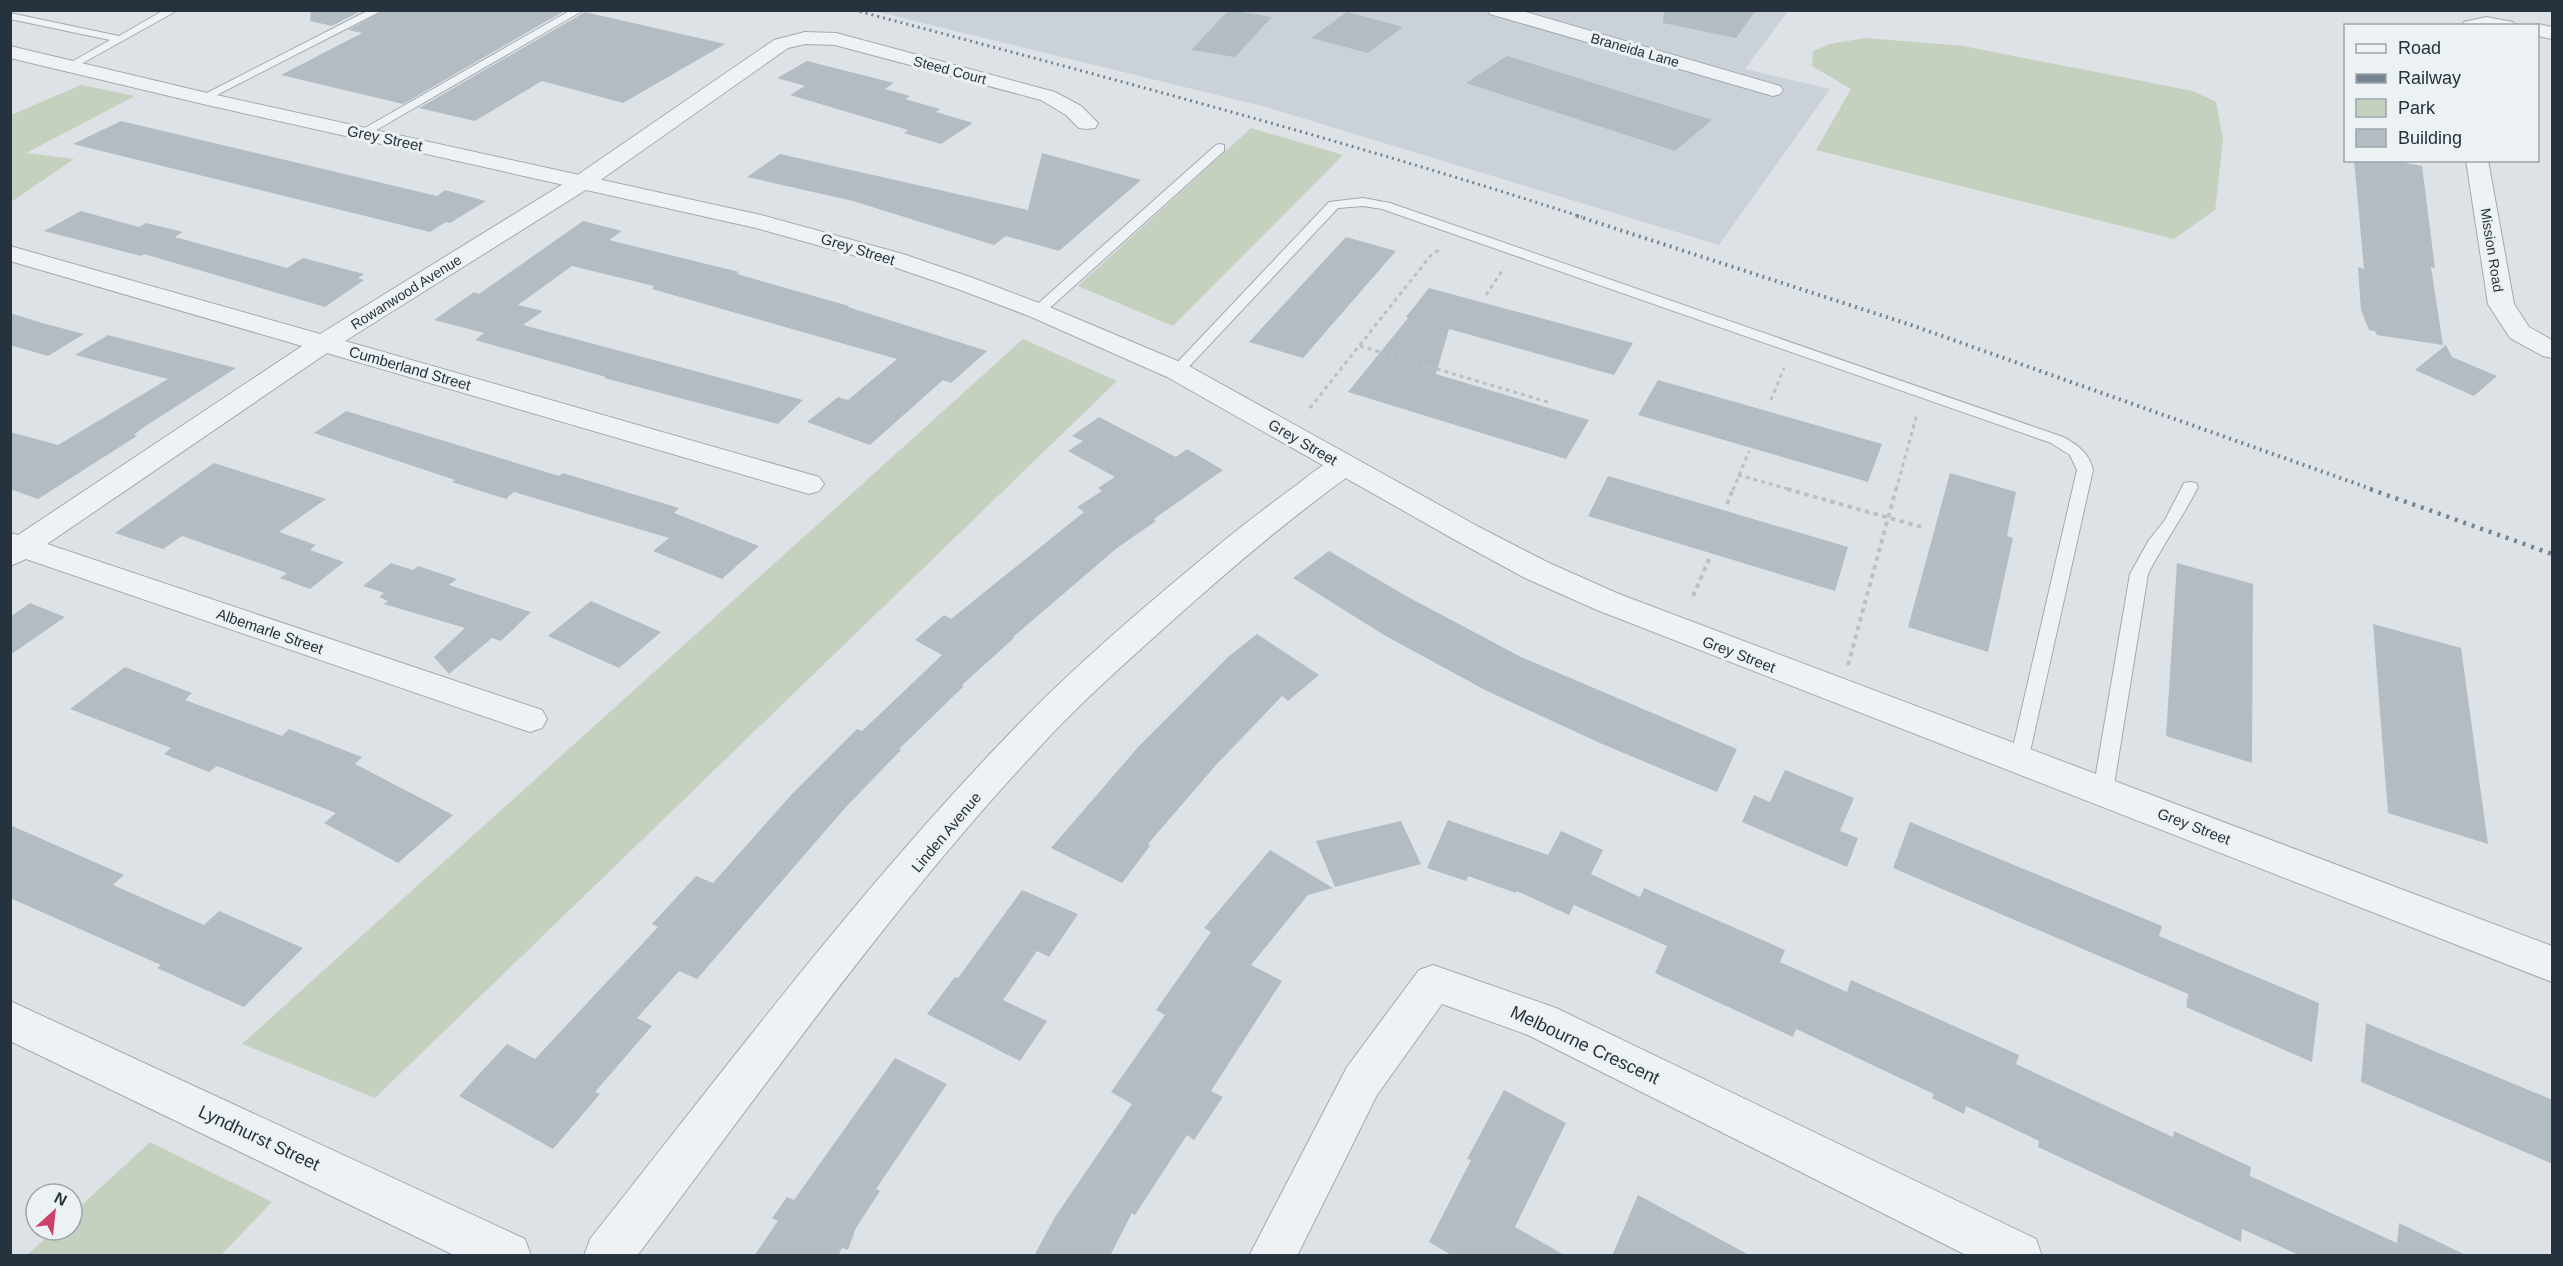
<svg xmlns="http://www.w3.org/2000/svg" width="2563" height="1266" font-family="Helvetica,sans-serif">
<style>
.built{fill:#cbd1d8}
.green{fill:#c5d0be}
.building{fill:#b4bcc3}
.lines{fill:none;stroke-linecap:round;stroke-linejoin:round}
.service-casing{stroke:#a2aab1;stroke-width:2}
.minor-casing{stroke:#a2aab1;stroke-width:2}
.tertiary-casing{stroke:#a2aab1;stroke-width:2}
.path-far1{stroke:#bbc0c5;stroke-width:3;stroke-dasharray:4 4;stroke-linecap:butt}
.path{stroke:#bbc0c5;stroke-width:4;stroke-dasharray:4.5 4.5;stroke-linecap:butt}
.service{fill:#eff2f5;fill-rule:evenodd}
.minor{fill:#eff2f5;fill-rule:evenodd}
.tertiary{fill:#eff2f5;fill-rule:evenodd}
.rail-far2{stroke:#768490;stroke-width:3;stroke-dasharray:2 4;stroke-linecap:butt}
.rail-far1{stroke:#768490;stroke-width:4;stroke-dasharray:2 4.5;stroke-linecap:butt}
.rail{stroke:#768490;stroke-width:4.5;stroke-dasharray:3 6;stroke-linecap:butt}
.labels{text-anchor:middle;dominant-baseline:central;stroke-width:6;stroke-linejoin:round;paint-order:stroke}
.far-street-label{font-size:14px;fill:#26323d;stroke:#ecf1f4}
.street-label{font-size:15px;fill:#26323d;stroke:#ecf1f4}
.near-street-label{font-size:18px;fill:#26323d;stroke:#ecf1f4}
</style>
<rect width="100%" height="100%" fill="#dde2e7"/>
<path class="built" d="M874 11H1788L1745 69 1830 89 1719 245 1266 107Z"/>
<path class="green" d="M1865 38 1963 46 2193 91 2216 102 2223 139 2215 210 2174 239 1816 150 1851 89 1812 66 1813 51 1830 44Z
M81 85 135 96 26 153 74 159 11 202V115Z
M1251 128 1343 155 1173 326 1078 286Z
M1023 339 1117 381 375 1098 242 1044Z
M150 1142 272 1202 221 1255H27L55 1230H72V1214Z"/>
<path class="building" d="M311 10H363L332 26 310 21Z
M385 10H566L403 104 281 75 362 33 348 30Z
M1229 10 1272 17 1235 57 1191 50Z
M1664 10H1756L1736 38 1663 23Z
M585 12 725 44 623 103 542 81 475 121 419 108Z
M1347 12 1403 27 1368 53 1311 38Z
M1507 56 1712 120 1675 151 1466 83Z
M807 61 894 83 885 89 910 96 905 99 940 109 936 112 973 123 941 144 904 133 908 130 790 95 805 86 777 78Z
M121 121 437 196 445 190 486 201 450 223 446 222 430 232 73 144Z
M1042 153 1141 180 1059 251 1006 236 994 245 853 201 747 177 780 154 1028 210Z
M2354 160H2390L2422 166 2435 268 2431 267 2443 345 2377 335 2375 331 2369 330 2361 310 2358 267 2364 269Z
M81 211 139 227 146 223 183 232 175 237 287 268 303 258 364 274 358 278 364 280 325 307 144 254 141 256 44 231Z
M583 221 622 231 609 240 739 272 737 274 849 306 848 307 987 351 951 383 943 380 870 445 807 422 838 397 848 400 897 359 652 289 654 286 572 266 518 305 543 311 523 325 803 400 778 424 604 378 606 377 475 340 484 333 434 320 474 292 479 294Z
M1346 237 1396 251 1303 358 1249 342Z
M1429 288 1633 343 1614 375 1449 329 1436 374 1589 420 1566 459 1348 392 1408 318 1406 317Z
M10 313 42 323 84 334 48 356 10 345Z
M108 335 236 368 141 429 134 435 137 436 38 499 10 489V432L58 445 168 379 75 355Z
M2446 345 2452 357 2497 376 2474 396 2415 370Z
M1658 380 1882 444 1868 482 1638 415Z
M346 411 559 476 563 473 679 508 674 513 759 546 722 579 653 551 669 538 514 492 506 499 452 482 455 480 314 433Z
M1099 417 1176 457 1187 449 1223 470 1154 519 1156 521 1117 548 1013 637 1014 638 962 685 964 686 899 749 901 750 845 808 697 979 679 971 637 1018 652 1026 595 1092 600 1094 553 1149 459 1096 507 1044 535 1059 658 927 652 924 696 876 713 883 792 794 857 729 862 731 942 655 915 640 944 615 951 619 1084 512 1077 507 1102 491 1098 488 1115 477 1068 451 1083 441 1072 436Z
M214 463 326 499 279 532 316 545 310 550 344 562 310 589 280 578 287 573 182 536 163 549 115 533Z
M1950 473 2016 492 2007 536 2013 538 1988 652 1908 627Z
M1608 476 1848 547 1835 591 1588 516Z
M1329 551 1408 597 1521 657 1737 749 1717 792 1602 744 1487 691 1384 635 1293 578Z
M391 563 413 570 418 566 457 579 449 585 531 612 501 641 492 638 449 674 434 657 465 628 384 604 388 601 379 597 384 593 363 586Z
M2177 563 2253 584 2252 763 2166 736Z
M591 601 661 632 619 668 548 636Z
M30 603 65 617 10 655V617Z
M2373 624 2461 648 2488 844 2388 813Z
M1257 634 1319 675 1288 701 1282 696 1216 765 1148 844 1150 846 1122 883 1051 848 1139 746 1228 657Z
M125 667 192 693 185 700 282 736 289 729 362 757 355 764 453 815 398 863 324 823 336 813 217 766 209 772 164 754 171 748 70 709Z
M1785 770 1854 798 1840 831 1858 838 1847 867 1742 822 1754 795 1770 802Z
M1448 820 1548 855 1561 831 1603 850 1591 874 1640 897 1644 888 1785 950 1780 962 1847 992 1851 980 2019 1055 2016 1064 2173 1137 2174 1131 2251 1167 2250 1176 2397 1243 2399 1223 2468 1256H2301L2242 1229 2241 1242 2038 1147 2039 1141 1966 1106 1964 1114 1932 1098 1934 1094 1796 1029 1793 1037 1655 973 1667 946 1574 905 1569 915 1517 891 1516 893 1468 876 1466 881 1427 868Z
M1401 821 1421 864 1335 887 1316 841Z
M1910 822 2162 926 2159 936 2319 1003 2312 1062 2186 1007 2188 994 1893 868Z
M10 825 124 875 113 885 204 925 219 911 303 948 244 1007 157 968 161 965 10 898Z
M1270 850 1333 888 1308 895 1251 965 1282 981 1211 1091 1223 1097 1194 1140 1187 1135 1135 1215 1132 1213 1110 1256H1034L1055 1217 1132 1104 1111 1092 1165 1015 1156 1010 1211 932 1204 928Z
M1022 890 1078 914 1049 957 1037 951 1003 1000 1047 1021 1020 1061 927 1014 955 977 958 978Z
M2366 1023 2553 1100V1164L2361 1082Z
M895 1058 947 1084 876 1189 880 1191 856 1228 848 1250 842 1248 838 1256H754L778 1221 772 1218 787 1197 794 1200Z
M1504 1090 1566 1123 1515 1227 1566 1256H1453L1429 1242 1471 1160 1467 1159Z
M1638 1195 1751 1256H1612Z"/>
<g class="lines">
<g class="service-casing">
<path id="service" d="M164 10H178L72 69 66 66 68 64 110 40 10 19V13L119 36Z
M369 10H383L207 100 203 101 197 98Z
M571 10H584L366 136 362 137 356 133Z
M1220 144 1224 145V151L1043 314H1033L1031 311 1033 308 1216 145Z
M1363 198 1390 203 2063 437C2078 445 2089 453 2093 470L2027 765 2020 768 2013 765 2010 760 2077 470 2070 455 2051 443 1382 209 1363 206 1338 208 1182 374H1172L1170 371 1172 368 1329 202Z
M2190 482 2196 483 2198 487C2183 517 2163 544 2148 574L2113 791 2110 797 2103 799 2096 797 2093 791 2130 574 2149 540 2165 520 2184 483Z"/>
</g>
<g class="minor-casing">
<path id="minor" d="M1488 10H1519L1780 86 1783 90 1780 94 1773 96 1766 94 1490 14Z
M2486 17 2513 22 2515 26H2462L2464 22Z
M2538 24 2552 27V39L2538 36V26H2533Z
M805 32 836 33 1055 92 1081 106 1098 123 1095 128 1087 129 1079 128 1066 115 1041 100 835 45 805 44 788 48 592 186 345 341 819 477 824 484 819 491 809 494 799 491 327 353 47 544 542 710 547 719 542 728 530 732 518 728 26 559 10 566V533L18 535 302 346 10 261V246L320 334 576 176 774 40Z
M2466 160H2488L2514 304 2529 327 2552 340V358L2543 356 2510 338 2488 304Z
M1344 456 1354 458 1359 465 1354 472C1283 523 1217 580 1152 639 1112 675 1072 711 1036 751 890 908 766 1085 637 1256H584L590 1239C725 1069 860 888 1011 732 1074 666 1145 606 1215 548 1242 526 1269 505 1298 484 1312 473 1327 460 1344 456Z
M1433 965 1556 1008 2036 1239 2042 1256H1968L1528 1035 1442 1004 1377 1095 1297 1256H1249L1347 1067 1419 970Z
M10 1001 525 1239 531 1256H456L10 1041Z"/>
</g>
<g class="tertiary-casing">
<path id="tertiary" d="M10 46 203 92 761 215 903 254 973 278 1047 306 1187 365 1479 527 1547 562 1619 594 2552 946V982L1597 610 1525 578 1457 541 1167 377 1029 316 955 288 885 264 756 228 203 104 10 58Z"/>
</g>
<path class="path-far1" d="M1486 295 1504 268
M1360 346 1551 403
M1771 400 1784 368
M1310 408 1431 255 1442 248
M1738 475 1792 490
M1733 490 1749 451
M1896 490 1917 414"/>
<path class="path" d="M1787 489 1925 528
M1727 504 1733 489
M1693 596 1710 557
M1848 665 1896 489"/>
<use href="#service" class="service"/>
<use href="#minor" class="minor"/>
<use href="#tertiary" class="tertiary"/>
<path class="rail-far2" d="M854 10C1098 75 1342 139 1582 217"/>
<path class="rail-far1" d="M1577 216 1914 326 2374 490"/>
<path class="rail" d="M2370 489 2552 554"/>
</g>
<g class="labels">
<g class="far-street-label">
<text transform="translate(1635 50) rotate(16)">Braneida Lane</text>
<text transform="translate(950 70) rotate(15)">Steed Court</text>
<text transform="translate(2492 250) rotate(81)">Mission Road</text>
<text transform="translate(406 292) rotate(-32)">Rowanwood Avenue</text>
</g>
<g class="street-label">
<text transform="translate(385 138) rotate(12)">Grey Street</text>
<text transform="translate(858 249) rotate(17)">Grey Street</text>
<text transform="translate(410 368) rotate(16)">Cumberland Street</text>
<text transform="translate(1303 442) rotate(30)">Grey Street</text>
<text transform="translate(270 631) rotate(19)">Albemarle Street</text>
<text transform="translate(1739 654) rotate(21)">Grey Street</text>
<text transform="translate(2194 826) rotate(21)">Grey Street</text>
<text transform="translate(946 832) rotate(-50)">Linden Avenue</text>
</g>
<g class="near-street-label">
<text transform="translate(1585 1045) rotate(25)">Melbourne Crescent</text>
<text transform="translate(259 1138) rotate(25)">Lyndhurst Street</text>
</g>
</g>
<rect width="2563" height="1266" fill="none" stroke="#26323d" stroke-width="24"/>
<rect x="2344" y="24" width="195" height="138" fill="#ecf1f4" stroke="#9da5ab" stroke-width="1.5"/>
<rect x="2356" y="44" width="30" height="9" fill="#eff2f5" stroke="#9da5ab" stroke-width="1.5"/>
<text x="2398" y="54" font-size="18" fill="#26323d">Road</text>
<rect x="2356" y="74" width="30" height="9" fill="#768490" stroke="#9da5ab" stroke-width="1.5"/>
<text x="2398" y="84" font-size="18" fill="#26323d">Railway</text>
<rect x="2356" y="99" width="30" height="18" fill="#c5d0be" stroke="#9da5ab" stroke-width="1.5"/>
<text x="2398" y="114" font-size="18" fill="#26323d">Park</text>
<rect x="2356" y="129" width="30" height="18" fill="#b4bcc3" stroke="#9da5ab" stroke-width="1.5"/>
<text x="2398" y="144" font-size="18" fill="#26323d">Building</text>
<g transform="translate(54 1212) rotate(27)"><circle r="28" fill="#ecf1f4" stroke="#9da5ab" stroke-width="1.5"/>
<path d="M0-4.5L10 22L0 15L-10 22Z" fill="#cc416a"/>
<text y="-9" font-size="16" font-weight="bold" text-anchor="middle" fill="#26323d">N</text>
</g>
</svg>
